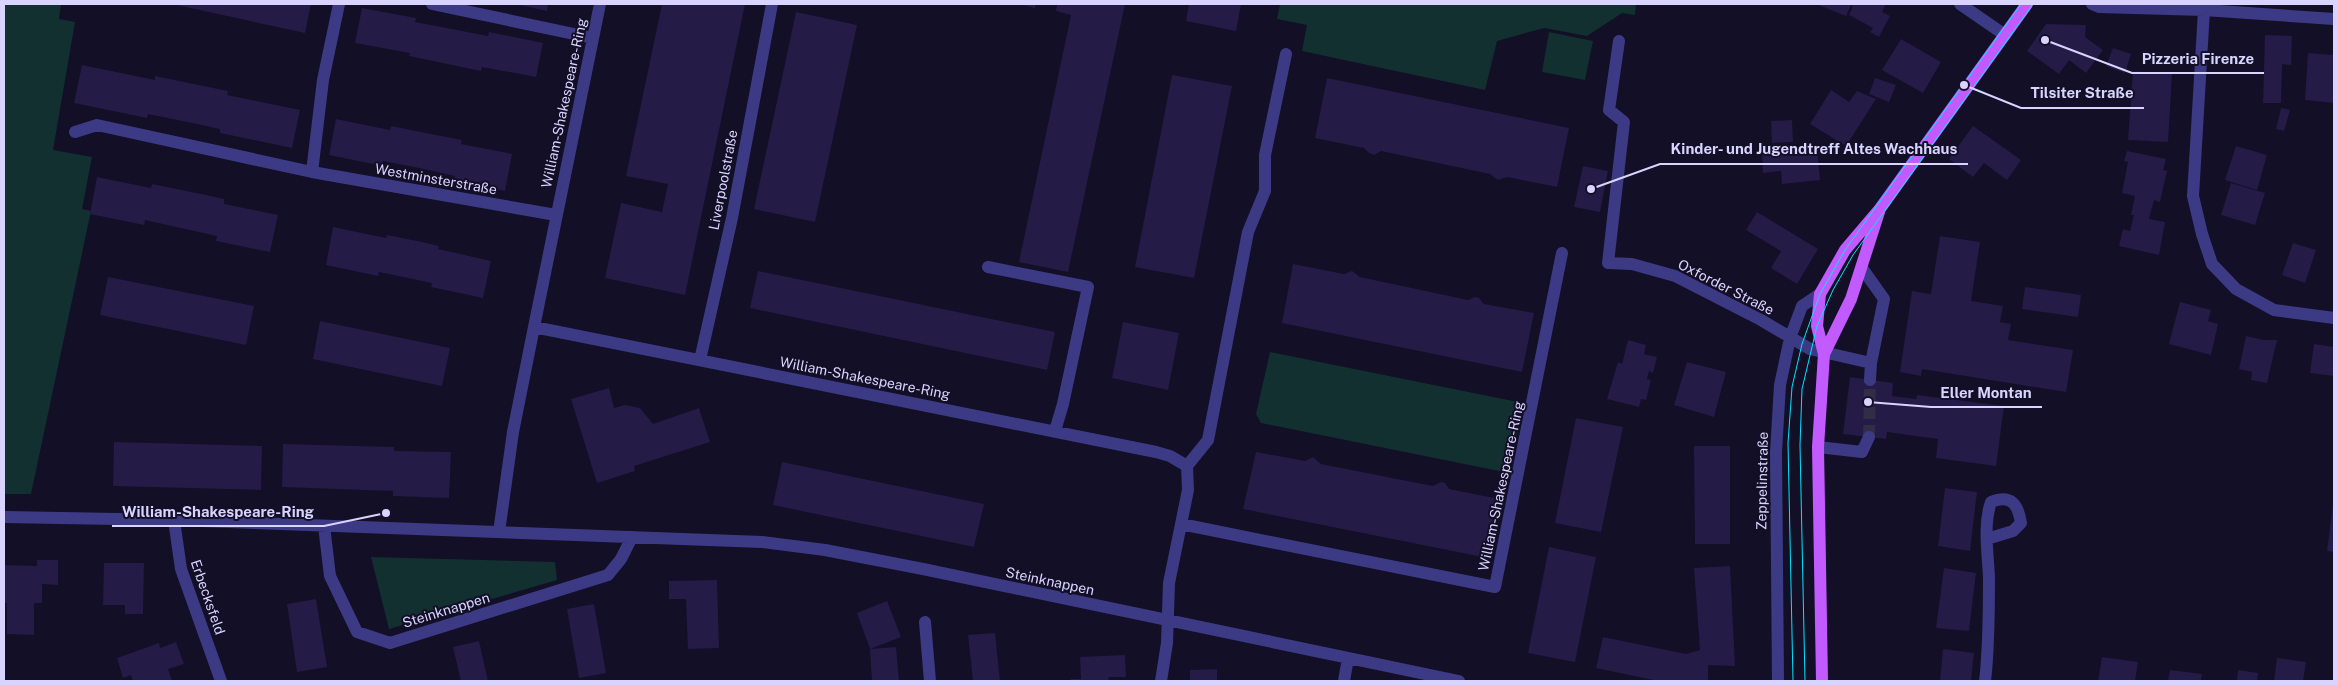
<svg xmlns="http://www.w3.org/2000/svg" width="2338" height="685" font-family="'Public Sans',sans-serif">
<style>
.green{fill:#12302f}
.building{fill:#241b47}
.lines{fill:none;stroke-linecap:round;stroke-linejoin:round}
.minor-tunnel{stroke:#312d47;stroke-width:12;stroke-dasharray:12 6;stroke-linecap:butt}
.minor{stroke:#3d3a85;stroke-width:12}
.major{stroke:#c25bff;stroke-width:12}
.tram{stroke:#00e5ff;stroke-width:1}
.labels{text-anchor:middle;dominant-baseline:central;stroke-width:4;stroke-linejoin:round;paint-order:stroke}
.street-label{font-size:14px;fill:#d9d4ff;stroke:#130f26}
.leader{fill:none;stroke:#d9d4ff;stroke-width:2}
.callout-dot{fill:#d9d4ff;stroke:#130f26;stroke-width:2}
.callout-label{font-size:15px;text-anchor:middle;font-weight:bold;fill:#d9d4ff;stroke:#130f26;stroke-width:4;stroke-linejoin:round;paint-order:stroke}
</style>
<rect width="100%" height="100%" fill="#130f26"/>
<path class="green" d="M4 4H61L59 19 75 22 53 150 92 157 82 209 91 211 31 494H4Z
M1280 4H1636L1635 15 1622 13 1587 36 1544 28 1497 41 1485 90 1302 51 1307 25 1277 19Z
M1549 32 1593 41 1585 80 1542 72Z
M1270 352 1523 403 1509 473 1261 423 1256 414Z
M371 557 555 562 557 580 389 629Z"/>
<path class="building" d="M172 4H311L305 33Z
M515 4H548L547 11Z
M662 4H745L685 295 605 278 621 203 662 212 668 184 626 176Z
M1020 4H1036L1035 8Z
M1057 4H1125L1068 272 1019 262 1071 15 1056 11Z
M1189 4H1241L1236 31 1186 21Z
M1816 4H1886L1882 12 1890 16 1879 37 1870 32 1873 28 1849 15 1853 6 1851 5 1846 16Z
M362 8 416 18 415 22 488 36 489 32 543 43 536 77 482 67 481 71 409 56 410 53 355 43Z
M796 12 857 25 815 222 754 209Z
M2046 24 2086 25 2085 37 2103 50 2086 73 2069 60 2059 74 2027 51Z
M2265 35 2292 36 2291 65 2282 64 2281 103H2263Z
M1901 39 1941 62 1923 93 1882 70Z
M2113 48 2131 54 2125 73 2106 66Z
M2308 53 2334 55V103L2305 100Z
M82 65 155 80V76L228 91 227 95 300 110 292 148 220 133V129L202 125 148 114 147 118 74 103Z
M2133 71 2172 74 2168 142 2128 140Z
M1172 75 1232 86 1194 278 1135 267Z
M1327 78 1569 128 1557 187 1507 177 1498 180 1490 174 1381 151 1374 155 1369 153 1364 148 1315 138Z
M1875 78 1896 85 1889 102 1869 94Z
M1831 90 1849 102 1857 91 1876 99 1846 146 1810 124Z
M2281 108 2290 110 2284 131 2276 129Z
M336 119 390 130 391 126 426 133 462 140 461 144 512 154 505 191 454 180 455 176 419 168 383 161V166L329 155Z
M1792 120 1793 142 1772 143 1771 121Z
M1973 126 2021 160 2007 180 1984 163 1973 177 1949 159Z
M2236 146 2267 155 2257 190 2225 180Z
M1817 149 1820 180 1782 184 1781 171 1763 173 1762 154Z
M2127 151 2166 159 2163 170 2167 171 2160 202 2154 200 2149 219 2165 222 2159 255 2119 246 2123 229 2130 231 2134 215H2131L2135 196 2122 193 2128 162 2124 161Z
M1583 166 1608 171 1600 212 1574 207Z
M97 177 151 188 152 184 206 195 224 199V204L278 215 270 252 216 241 217 236 145 220 144 225 90 214Z
M2231 183 2265 193 2255 225 2221 215Z
M1757 212 1818 249 1797 284 1771 268 1781 251 1746 230Z
M333 227 386 238 387 235 422 242 439 246 438 249 491 261 483 298 431 287 432 283 379 272 378 276 326 265Z
M1940 236 1980 242 1971 301 2003 306 2000 322 2011 324 2008 340 2073 350 2066 392 1922 369 1921 376 1900 372 1912 291 1931 294Z
M2293 243 2316 250 2305 283 2282 275Z
M1293 264 1344 274 1352 271 1360 277 1468 300 1475 297 1479 298 1484 304 1534 313 1522 372 1282 323Z
M758 271 1055 332 1047 370 750 308Z
M108 277 254 306 246 345 100 315Z
M2025 287 2081 295 2078 317 2022 309Z
M2180 302 2211 310 2208 321 2218 324 2211 355 2169 344Z
M320 321 450 348 442 386 313 359Z
M1123 322 1179 333 1168 390 1112 378Z
M2246 336 2264 340H2277L2267 383 2251 380 2252 372 2239 369Z
M1628 340 1646 345 1644 354 1657 357 1653 373 1649 371 1647 379 1651 380 1646 400 1641 399 1639 407 1607 399 1618 362 1622 364Z
M2314 344 2334 347V376L2310 373Z
M1687 362 1726 372 1714 417 1674 405Z
M1850 377 1893 383 1892 396 1916 399 1917 395 2004 406 1996 466 1936 458 1938 439 1887 432 1886 439 1843 434Z
M609 388 614 408 625 405 640 408 653 424 699 408 710 442 634 466 635 471 597 483 571 399Z
M1576 418 1623 427 1601 532 1555 523Z
M114 442 262 446 261 490 113 486Z
M283 444 394 447V451L451 452 449 498 393 496V491L282 487Z
M1694 446H1730V544H1695Z
M1256 452 1305 461 1313 457 1321 464 1433 486 1441 482 1445 483 1449 489 1499 499 1488 558 1243 509Z
M782 462 984 504 974 547 773 505Z
M1945 488 1977 492 1970 551 1938 546Z
M2333 505H2334V552L2327 551Z
M1549 547 1596 557 1575 662 1528 653Z
M37 560H58V585L42 584V603H34V635L7 634V603H4V565L37 566Z
M104 563H144L143 614H125V605H103Z
M1730 566 1735 666 1708 665V681H1658L1596 668 1603 637 1686 654 1700 650 1694 568Z
M1944 568 1976 573 1969 631 1936 628Z
M717 580 719 648 688 649 686 599H669V581Z
M316 599 327 667 297 672 287 604Z
M887 601 901 637 870 649 857 613Z
M594 604 606 673 579 678 567 609Z
M995 633 1000 681H973L968 635Z
M479 641 488 681H461L453 647Z
M176 642 184 664 168 669 172 681H133L131 675 123 678 117 658 159 643 160 648Z
M896 647 899 681H872L870 649Z
M1943 649 1974 653 1971 681H1940Z
M1125 655 1126 677H1108L1109 681H1071V679H1081L1080 657Z
M2102 657 2138 662 2135 681H2098Z
M2277 658 2306 662 2303 681H2274Z
M1217 669V681H1190V670Z
M2170 670 2202 674 2201 681H2168Z
M2238 670 2258 673 2257 681H2237Z"/>
<g class="lines">
<path class="minor-tunnel" d="M1869 437 1870 380"/>
<path class="minor" d="M432 4 593 38
M600 4 534 327 1156 452 1170 456 1187 466
M1960 4 2005 35
M2092 4 2099 7 2204 10 2334 19
M2204 10 2193 196 2202 234 2212 264 2236 289 2274 310 2334 318
M1619 41 1609 110 1624 122 1608 263 1632 264 1675 276 1761 320 1810 349 1871 363 1870 380
M75 132 97 125 312 172 556 215
M312 172 323 80 339 4
M988 267 1088 287 1063 404 1055 431
M1862 268 1884 299 1871 363
M700 360 732 218 772 4
M1818 447 1862 452 1869 437
M4 517 174 520 762 542 825 550 923 569 1459 681
M174 520 181 569 221 681
M1181 524 1495 587 1562 253
M324 526 330 576 357 632 390 643 608 575 621 559 632 537
M499 532 513 432 534 327
M925 622 930 681
M1161 681 1167 643 1169 583 1188 490 1187 466 1208 440 1248 232 1265 191V155L1286 54
M1344 681 1348 658
M1778 681 1776 452 1780 385 1790 338 1802 306 1820 294
M1985 681C1989 648 1989 611 1989 578 1988 553 1983 525 1991 502 2011 494 2018 504 2021 523L2013 531 1987 539"/>
<path class="major" d="M1824 354 1851 299 1879 212
M1822 681 1818 447 1824 354 1817 326 1820 294 1845 250 1879 210 2027 4"/>
<path class="tram" d="M1793 681 1788 443 1792 387 1802 344 1820 294 1845 250 2021 4
M1805 681 1800 445 1802 389 1817 326 1833 290 1853 255 2033 4"/>
</g>
<g class="labels">
<g class="street-label">
<text transform="translate(564 103) rotate(-78)">William-Shakespeare-Ring</text>
<text transform="translate(436 179) rotate(10)">Westminsterstraße</text>
<text transform="translate(723 180) rotate(-79)">Liverpoolstraße</text>
<text transform="translate(1726 287) rotate(27)">Oxforder Straße</text>
<text transform="translate(865 378) rotate(11)">William-Shakespeare-Ring</text>
<text transform="translate(1762 481) rotate(-89)">Zeppelinstraße</text>
<text transform="translate(1501 486) rotate(-78)">William-Shakespeare-Ring</text>
<text transform="translate(1050 581) rotate(12)">Steinknappen</text>
<text transform="translate(208 597) rotate(71)">Erbecksfeld</text>
<text transform="translate(446 610) rotate(-17)">Steinknappen</text>
</g>
</g>
<path class="leader" d="M2045 40L2132 73H2264M1964 85L2021 108H2144M1591 189L1660 164H1968M1868 402L1931 407H2042M386 513L324 526H112"/>
<g class="callout-dot">
<circle cx="2045" cy="40" r="5"/>
<circle cx="1964" cy="85" r="5"/>
<circle cx="1591" cy="189" r="5"/>
<circle cx="1868" cy="402" r="5"/>
<circle cx="386" cy="513" r="5"/>
</g>
<g class="callout-label">
<text x="2198" y="64">Pizzeria Firenze</text>
<text x="2082" y="98">Tilsiter Straße</text>
<text x="1814" y="154">Kinder- und Jugendtreff Altes Wachhaus</text>
<text x="1986" y="398">Eller Montan</text>
<text x="218" y="517">William-Shakespeare-Ring</text>
</g>
<rect width="2338" height="685" fill="none" stroke="#d9d4ff" stroke-width="10"/>
</svg>
